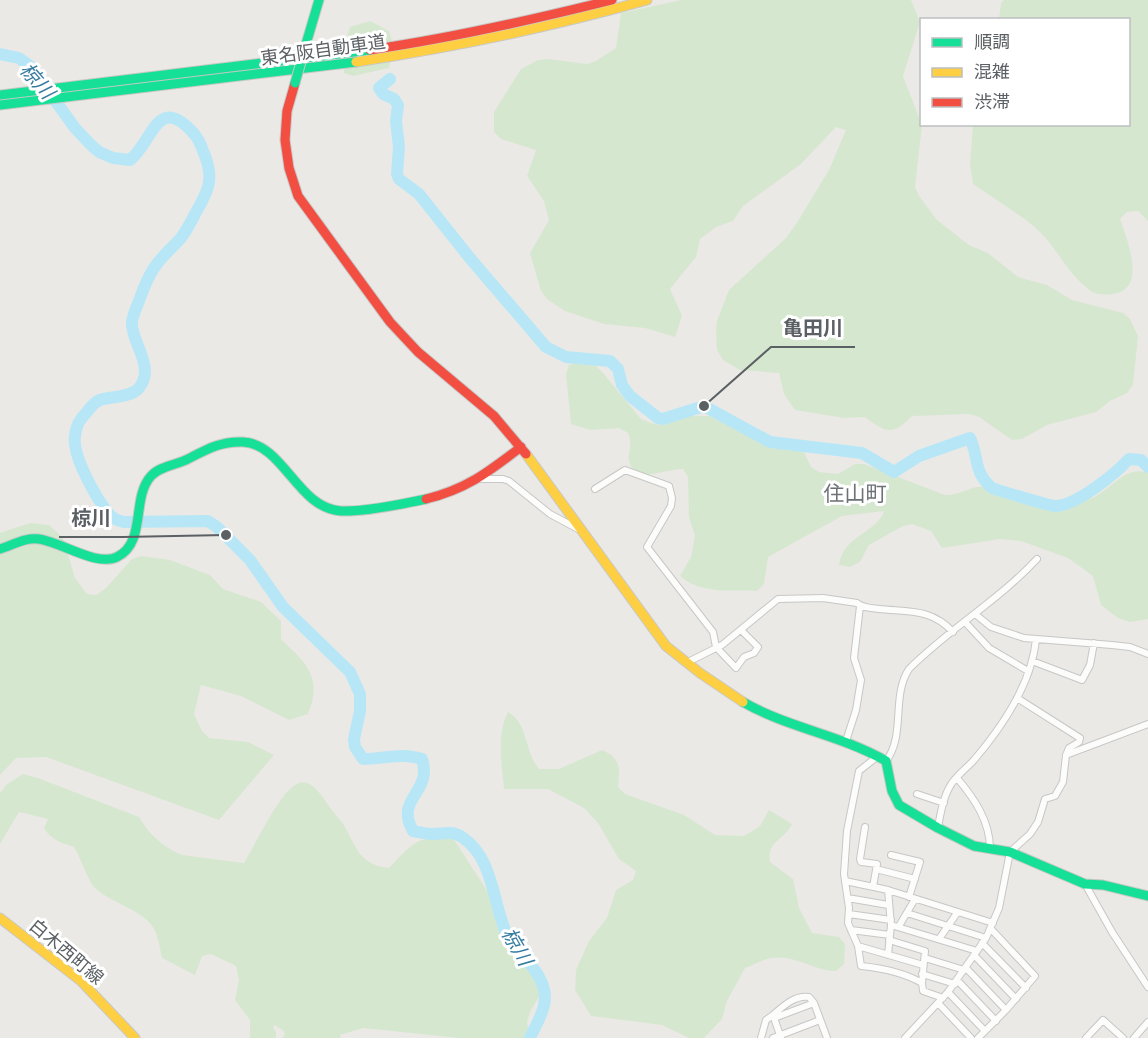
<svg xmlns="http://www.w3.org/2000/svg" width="1148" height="1038" font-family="'Golos Text','Noto Sans JP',sans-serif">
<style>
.green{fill:#d6e7d0}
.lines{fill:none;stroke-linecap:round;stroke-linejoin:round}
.river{stroke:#b7e7f7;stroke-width:12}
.street-casing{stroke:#c6c7c6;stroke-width:8}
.fast-casing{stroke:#c7c8c7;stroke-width:11}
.slow-casing{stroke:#c7c8c7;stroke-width:11}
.jam-casing{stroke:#c7c8c7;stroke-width:11}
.street{stroke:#fcfcfb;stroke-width:6}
.fast{stroke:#16e098;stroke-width:9}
.slow{stroke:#ffcf43;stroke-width:9}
.jam{stroke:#f24e42;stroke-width:9}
.fast-bridge-casing{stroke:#c7c8c7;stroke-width:11;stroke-linecap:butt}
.fast-bridge{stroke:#16e098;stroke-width:9}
.labels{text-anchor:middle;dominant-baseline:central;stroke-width:6;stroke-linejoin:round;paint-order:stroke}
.street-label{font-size:18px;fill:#5b6064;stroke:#fff}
.water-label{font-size:20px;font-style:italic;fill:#377da2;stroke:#fff}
.quarter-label{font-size:21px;fill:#6c7276;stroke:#fff}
.leader{fill:none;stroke:#5b6064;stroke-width:2}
.callout-dot{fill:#5b6064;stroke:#fff;stroke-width:2}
.callout-label{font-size:20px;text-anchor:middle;font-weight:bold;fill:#5b6064;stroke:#fff;stroke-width:6;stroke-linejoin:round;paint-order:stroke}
</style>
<rect width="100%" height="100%" fill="#ebe9e5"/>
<path class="green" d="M681 0H911L920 22 903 76 922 125 915 187 919 196 937 220 969 245 988 253 1018 277 1047 285 1072 300 1123 313 1130 319 1138 336 1133 385 1127 393 1110 401 1096 412 1047 425 1022 439 1012 440 979 417 969 414 912 416C892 436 886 433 865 417L844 418 795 410 784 394 779 373 740 370 723 360 717 350 716 331 717 321 729 290 786 238 798 221 829 170 846 130 836 127 801 164 743 206 733 221 716 227 700 239 696 257 670 289 682 316 675 337 645 328 604 324 565 311 547 299 541 291 530 253 549 220 544 201 527 176 536 150 501 139 494 132V112L521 69 538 60 548 59 587 64 596 61 616 48 621 13Z
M1004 0H1148V221L1138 211 1127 212 1120 219C1127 240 1148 289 1113 294 1107 295 1096 295 1091 291 1069 276 1058 250 1040 232 1023 216 993 198 973 184L970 164 973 125 1128 124V20L999 19 1001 3Z
M370 21 389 31 394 48 389 68 353 76 344 73V49L350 27Z
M586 361 596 366 603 373 641 419 651 423 660 425 690 416H709L771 446 803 450 811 467 819 472 838 474 855 464H864L945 495C960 496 970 485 985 487 992 487 998 495 1005 498 1028 506 1063 507 1087 500 1108 495 1123 464 1148 473V619L1130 622 1118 618 1101 605 1093 576 1068 558 1021 541 1000 539 942 548 931 531 912 524 903 526 869 545 860 562 850 567 839 565C843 535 877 533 884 511L842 516 768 557 764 584 757 591C732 590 699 594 680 576L691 557 695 536 689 517 688 477 683 469C668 468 633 486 629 460 628 449 633 445 628 433L619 428 590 430 571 424 566 374 569 365Z
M30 523 49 525 63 538 75 578 87 594 96 595 106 588 132 559 141 556 170 560 210 575 223 589 261 602 281 621V639C306 663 323 677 308 714L289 720 241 696 201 685 194 714 202 731 209 738 248 742 274 755 219 820 46 757 16 758 0 775V533Z
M508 712C529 724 524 751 539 769H559L602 750C621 758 620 769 618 787L625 794 684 815 715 835 744 836 760 826 769 810 792 824C784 841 767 840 770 862L793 879 799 908 812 933 839 937 845 944 844 964 836 971C814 971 795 954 772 958 763 959 754 965 745 968L727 1001 722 1019 704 1038H689L662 1025 591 1016 575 990 576 970 589 941 607 918 616 890 633 880 636 871 619 859 598 823 584 808 548 789H504C502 764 496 735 508 712Z
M23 774 38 778 139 817C149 834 164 848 182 855L244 863C256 843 274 804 290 789 309 770 322 797 331 809 335 815 341 820 345 827 351 837 355 850 364 858 372 865 380 867 389 868 414 842 415 836 453 838L491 897 498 916 519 952 539 976 540 995 530 1012 527 1022 530 1038H459L363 1028 340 1035 341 1038H282L285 1034 284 1031 275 1025 273 1027 276 1032V1038H250V1020L235 1000 239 980 236 966 211 954 202 956 195 975 162 958C160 950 159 939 155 931 147 911 110 903 95 888 88 882 81 858 74 847 62 843 51 840 44 828L48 819 19 812 0 844V793L6 785Z"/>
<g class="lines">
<path class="river" d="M0 54 19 58 30 66 75 128 91 145 99 152 113 158 130 160C153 142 157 91 195 135 199 140 201 145 203 151 215 178 209 190 195 214 191 222 186 231 181 238 172 248 161 257 154 268 146 280 142 293 137 306 135 311 132 318 132 323 131 342 156 367 139 388 131 398 111 396 100 400 94 402 91 407 87 412 80 419 76 425 75 436 72 456 96 498 109 514 113 519 118 521 124 522L208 521 217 527 250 560 283 607 350 672 360 694V711L354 739 355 747 363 759C384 759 402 752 422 759 433 793 394 798 413 831 419 832 425 834 431 834 442 834 452 830 462 837 495 859 492 905 508 937 517 953 537 966 543 986 550 1004 537 1022 530 1038
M390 79 379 88 383 94 394 99 398 105 396 121 399 147 397 174 399 179 419 194 469 257 546 347 566 357 610 361 618 369 622 385 630 396 658 418 663 419 704 406 770 442 862 453 894 472 919 456 970 438C979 457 973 472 992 488 1000 491 1047 505 1055 506 1076 506 1115 474 1129 459L1141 460 1148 467"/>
<g class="street-casing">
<path id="street" d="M478 479H503L509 481 550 514 580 530
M595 489 625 470 669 486 672 498 671 506 647 547 713 632 716 647 736 668 744 657 754 653 758 647 742 631
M975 614 991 627 1024 638 1112 645 1130 647 1148 654
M965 622 989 648 1028 671
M1032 661 1082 680 1090 665 1094 643
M686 663 722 645 778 599 823 598 857 603C863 608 871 608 879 609 908 612 931 608 953 632
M1017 698 1080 738 1079 742 1069 748 1066 755
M846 741 856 710 861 680 854 658 860 606
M878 756 859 771 847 831 844 874 849 908 848 923 858 946 861 966C881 968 903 972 922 983
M886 761C906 735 891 696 909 669 949 629 999 600 1037 559
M957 778C974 798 990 821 990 849
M917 794 944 803
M865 827 860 859 861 862 877 864 873 887
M938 828C940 815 943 799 949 788 954 777 966 769 974 760 1002 727 1032 684 1036 639
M891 855 920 862 909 897
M876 869 915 879
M845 881 888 890 993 923
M1085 884 1112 932 1148 987
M848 898 888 905
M907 913 986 938
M849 914 891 920
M891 925 977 951
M899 926 915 899
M851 930 890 935
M939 939 957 913
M889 940 925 951 922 983 923 991 943 998
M982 943 1026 988
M858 946 923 965
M888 955 891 925 888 890
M974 955 1016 999
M925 958 964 970
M966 968 1006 1010
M922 974 955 984
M957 980 996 1021
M948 992 985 1031
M938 1003 971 1038
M773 1015C783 1006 795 995 809 997L814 1003
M761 1038 766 1020 773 1015 774 1016
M773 1038 820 1020
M781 1038 774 1018 814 1003 827 1038
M905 1038 948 992 986 938 999 908 1010 852 1030 834 1038 822 1045 799 1055 796 1063 782 1066 755 1148 724
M978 1038 1006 1010 1035 976 991 929
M1086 1038 1103 1020 1123 1038
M1134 1038 1148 1022"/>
</g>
<g class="fast-casing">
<path id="fast" d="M306 44 319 0
M0 95 370 50
M0 105 356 62
M0 549C13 545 25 537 39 539 61 542 97 567 117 557 147 542 131 498 151 476 160 466 176 465 188 459 207 449 221 441 243 442 284 444 297 508 341 511 363 512 403 504 426 499
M743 702C788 728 841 735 886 761L892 791 899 805 938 828 974 846 1010 852 1085 884 1103 885 1148 896"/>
</g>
<g class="slow-casing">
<path id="slow" d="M356 62C455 47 551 27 647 0
M526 454 666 646 700 673 743 702
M0 918 81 981 135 1038"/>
</g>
<g class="jam-casing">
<path id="jam" d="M370 50C452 38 532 20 612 0
M295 83 287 111 285 140 289 168 298 196 390 322 418 352 494 416 526 454
M426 499C467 489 488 472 521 447"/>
</g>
<use href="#street" class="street"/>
<use href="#fast" class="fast"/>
<use href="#slow" class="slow"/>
<use href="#jam" class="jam"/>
<g class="fast-bridge-casing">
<path id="fast-bridge" d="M295 83 306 44"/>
</g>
<use href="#fast-bridge" class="fast-bridge"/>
</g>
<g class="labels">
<g class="street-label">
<text transform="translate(323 49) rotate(-8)">東名阪自動車道</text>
<text transform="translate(67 951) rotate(40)">白木西町線</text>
</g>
<g class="water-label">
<text transform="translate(38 80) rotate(49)">椋川</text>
<text transform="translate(518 946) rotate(60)">椋川</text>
</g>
<g class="quarter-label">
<text x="855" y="493">住山町</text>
</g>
</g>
<path class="leader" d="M704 406L771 347H855M226 535L123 537H59"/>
<g class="callout-dot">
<circle cx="704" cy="406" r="6"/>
<circle cx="226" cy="535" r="6"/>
</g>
<g class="callout-label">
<text x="813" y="335">亀田川</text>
<text x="91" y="525">椋川</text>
</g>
<rect x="920" y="18" width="210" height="108" fill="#ffffff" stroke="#bdbfc1" stroke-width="1.5"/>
<rect x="932" y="38" width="30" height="9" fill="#16e098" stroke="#bdbfc1" stroke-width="1.5"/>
<text x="974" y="48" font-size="18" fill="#5b6064">順調</text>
<rect x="932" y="68" width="30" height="9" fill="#ffcf43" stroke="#bdbfc1" stroke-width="1.5"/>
<text x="974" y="78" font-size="18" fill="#5b6064">混雑</text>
<rect x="932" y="98" width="30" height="9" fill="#f24e42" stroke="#bdbfc1" stroke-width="1.5"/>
<text x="974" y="108" font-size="18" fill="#5b6064">渋滞</text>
</svg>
